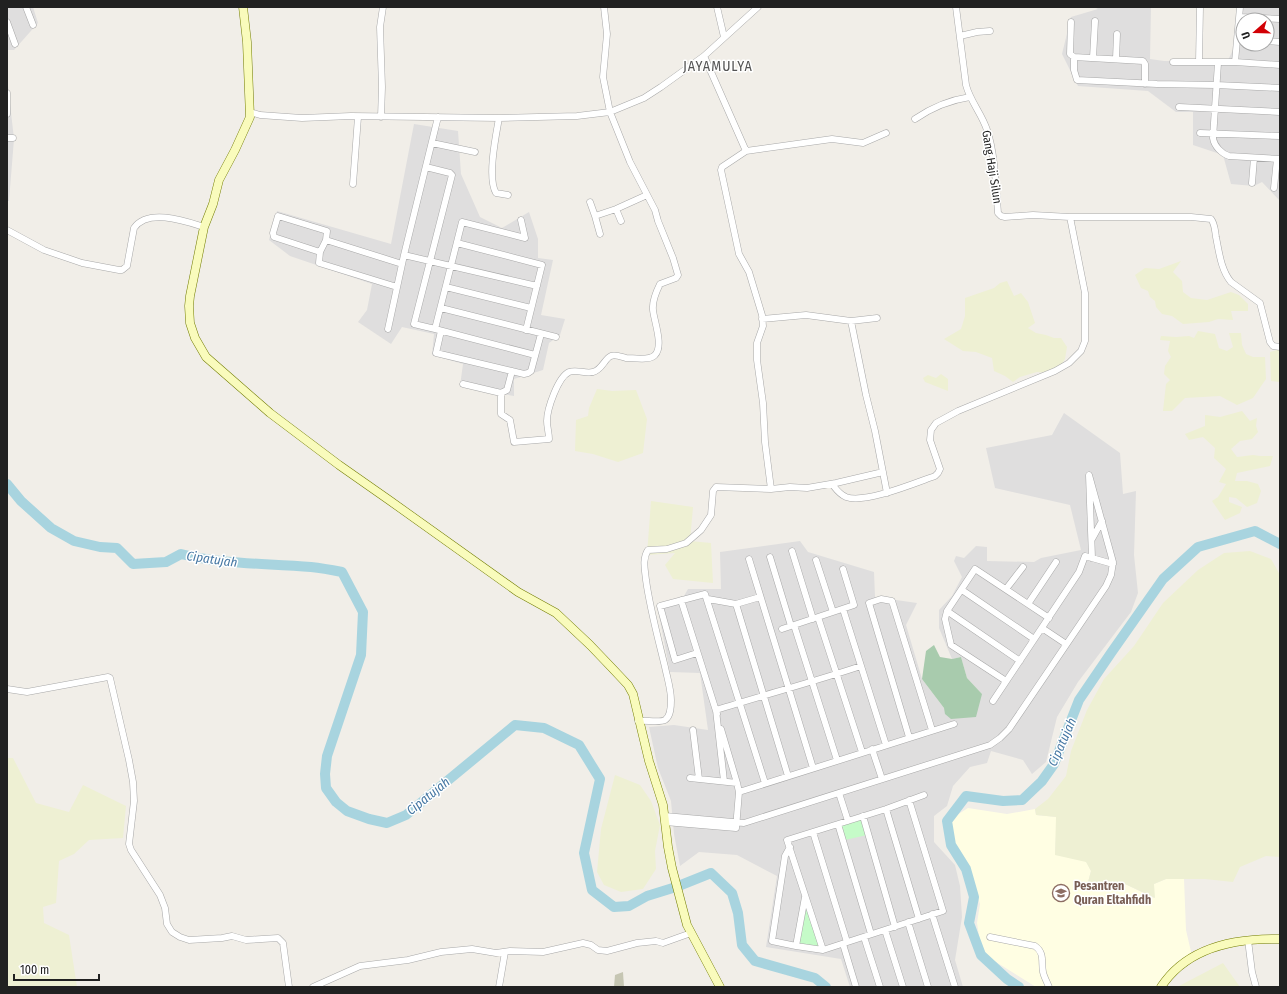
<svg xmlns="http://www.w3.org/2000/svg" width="1287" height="994" font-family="'Fira Sans Condensed',sans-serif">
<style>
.residential{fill:#dfdede;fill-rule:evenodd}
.education{fill:#fffee3}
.construction{fill:#c6c6b3}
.farmland{fill:#eef0d3}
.cemetery{fill:#a8cbad}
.park{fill:#c5fbc8}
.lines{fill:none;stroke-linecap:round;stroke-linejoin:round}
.river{stroke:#a8d4df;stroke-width:10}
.street-casing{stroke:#a8a8a8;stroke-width:7}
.secondary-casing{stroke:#737d03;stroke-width:9}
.street{stroke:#fff;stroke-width:6}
.secondary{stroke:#f9fbbc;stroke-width:8}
.labels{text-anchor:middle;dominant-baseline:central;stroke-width:3;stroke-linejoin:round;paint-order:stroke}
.street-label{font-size:12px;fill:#212121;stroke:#fff}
.education-label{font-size:12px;font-weight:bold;fill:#785e54;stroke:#fff;text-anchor:start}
.water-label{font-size:13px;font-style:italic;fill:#4577a3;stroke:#fff}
.quarter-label{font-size:14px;letter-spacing:1px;fill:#545454;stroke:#fff}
</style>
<rect width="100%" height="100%" fill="#f1eee8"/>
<path class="residential" d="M7 7H33L38 23 14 50H7Z
M1094 7H1151L1150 59 1164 61 1227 62 1235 46 1238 7H1280V201L1262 182 1254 186 1231 184 1223 155 1193 145V112H1176L1148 91 1078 86 1062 54 1071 17 1098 9ZM1243 20H1267V44H1243Z
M7 77 14 139 9 201H7Z
M414 124 458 131 461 174 480 217 502 228 529 212 538 239V258L553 260 541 315 565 319 560 335 549 343 543 370 514 379V396L460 386 463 364 432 355 434 334 402 327 391 344 358 322 367 310 372 284 290 256 269 240 277 211 391 244Z
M1064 413 1120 453 1123 494 1136 491 1134 555 1138 593 1131 612 1078 682 1057 717 1046 762 1032 774 1023 760 991 751 987 763 970 767 953 786 947 806 934 816V842L955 865 960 886 962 917 955 960 963 987H850L841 959 766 947 777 876 737 855 699 852 680 866 674 834 671 801 658 768 649 727 674 725 708 730 700 673 670 672 657 605 684 596 688 589H721L720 552 800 541 808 552 874 572 875 597 917 603 906 625 922 679 944 708 982 694 967 678 961 657 952 659 939 628V610L952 596 962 577 954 561 956 556 964 558 976 546 987 547V561L1034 562 1041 558 1081 550 1070 505 995 488 986 448 1052 435Z"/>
<path class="education" d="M968 808 1007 814 1035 809 1036 815 1057 817 1055 854 1086 861 1091 871 1088 882 1089 889 1125 884 1154 898V884L1166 879H1184L1186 930 1192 956 1160 987H1036L988 957 980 942 977 923 980 904 968 864 950 841 949 831 954 817Z"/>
<path class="construction" d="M623 972 624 987H614L615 975Z"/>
<path class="farmland" d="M1181 261 1173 272 1182 281 1183 292 1191 298 1207 300 1231 292 1239 295 1248 304V311H1231L1233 320 1218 319 1209 322 1183 324 1172 316 1162 314 1156 307 1155 301 1150 297 1148 291 1141 288 1135 275 1145 268 1159 269Z
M1007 281 1014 296 1021 293 1028 302 1035 323 1028 328 1036 333 1046 335 1054 338H1061L1067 347 1065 359 1058 370 1049 373 1037 372 1020 377 1013 382 1005 376 994 371 992 358 976 352 963 351 944 339 961 329 965 316V298L994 288 1000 283Z
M1198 331 1215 334 1219 348 1227 351 1233 347 1229 333H1241L1242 345 1246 354 1253 357H1265L1266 379 1253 398 1237 405 1220 396 1185 398 1172 411H1163L1166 384 1170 380 1164 374 1165 366 1171 357 1168 351 1170 341 1160 340 1161 336 1176 337 1189 336 1194 338Z
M1280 349V382L1271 381 1270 352Z
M941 374 948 379V391L925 382 923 378 928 375 936 378Z
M597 389 612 391 636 390 647 419 643 453 618 462 593 454 575 451 576 420 588 416 589 408Z
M1242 411 1250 421 1257 418 1256 426 1258 432 1252 439 1240 441 1231 449 1237 457 1253 455 1260 456H1273L1270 466 1237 473 1235 481H1247L1258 484 1261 491 1257 503 1247 507 1236 498 1229 497V502L1242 507 1240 513 1225 520 1212 501 1218 497 1226 484 1219 482 1226 469 1214 458 1215 448 1203 437 1189 440 1185 434 1205 426V415L1220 417Z
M651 501 693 507 690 541 711 543 713 583 673 579 665 565 675 553 647 555Z
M1250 551 1271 559 1280 575V857L1266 856 1240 867 1233 882 1205 879H1166L1154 884 1155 898 1125 884 1089 889 1088 882 1091 871 1086 862 1055 855 1056 817 1036 815 1035 809 1048 799 1066 776 1071 751 1087 710 1104 679 1134 646 1163 603 1198 570 1224 553Z
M7 758H13L36 803 69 812 83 785 126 806 123 838 89 840 74 854 59 861 56 903 43 907 44 923 69 935 77 987H7Z
M615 775 640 785 651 801 660 825 655 851 656 869 643 889 621 892 604 885 597 872 601 829Z
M1223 963 1240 987H1177Z"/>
<path class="cemetery" d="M934 645 940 657 952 659 961 657 967 678 982 694 976 717 951 719 945 714 944 708 922 679 926 651Z"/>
<path class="park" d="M862 818 867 835 845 840 840 825Z
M806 900 821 948 797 945Z"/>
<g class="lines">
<path class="river" d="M7 484 21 501 51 528 74 541 100 547 117 548 133 564 166 562 181 554C224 565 268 563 311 567 321 568 332 570 342 572L363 612 361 655 327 756 325 774 326 788 336 802 347 811 369 819 387 823 406 815 515 725 544 728 579 745 600 779 584 853 592 890 614 907 629 906 647 896 676 887 711 873 732 893 738 913 742 945 755 961 815 978 826 987
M1019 987 1007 979 981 955 969 923 974 897 966 869 951 845 947 821 966 796 1003 801 1022 800 1042 781 1054 764 1079 700 1111 653 1163 579 1198 547 1255 531 1280 544"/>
<g class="street-casing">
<path id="street" d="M26 7 33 25
M717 7 724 37
M956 7 966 85C970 101 982 114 987 130 995 153 996 188 998 213L1001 216 1005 217 1033 215 1070 217H1191L1211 219C1215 224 1215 231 1216 237 1219 252 1221 270 1231 282L1260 303 1270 342 1273 346 1280 347
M1240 17 1280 19
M7 22 15 44
M1071 22 1070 54 1074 57V70L1077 80 1157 84 1216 85 1280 88
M960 36 977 32 990 31
M1267 41 1280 42
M704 56 746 151
M1074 57 1143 61 1145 64V84
M1093 58 1095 21
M1116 59 1117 34
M1173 62H1235L1280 65
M1199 62 1200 7
M1235 62 1240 7
M1218 63 1213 138C1214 146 1222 154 1229 156L1280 159
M7 93V114
M1179 107 1280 112
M250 112 260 115 302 118 351 116 499 118 577 116 610 112 644 98 661 87 704 56 758 7
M381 117 382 87 380 27 383 7
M499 118C496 135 487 178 496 193L508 195
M915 119C931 108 950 100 970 97
M1200 133 1280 136
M7 138H13
M432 143 475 152
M426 167 450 173 452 175 414 324 435 329
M1252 183 1254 158
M353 184 358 117
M1274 188 1277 159
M590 202 595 216
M616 209 621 221
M521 220 525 238 462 222 435 329 535 355
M7 230 44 250 82 263 119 270H122L127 266 134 228C148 208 185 221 204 227
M600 234 595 216 616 209 647 195
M326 240 402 264
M457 243 542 265 526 330
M320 252 326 240 327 231 278 216 273 233 274 237 320 252 319 263 397 287
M404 255 537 286
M446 287 531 308
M441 308 556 337
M762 319 806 315 851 321 877 318
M851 321 866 395 875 431 887 493
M388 329 404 255 438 117
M441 331 436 353 524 374 528 373 531 371 541 334
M463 384 501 393 507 390 512 371
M501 393V414L510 420 514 442 549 439C549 433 547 427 547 421 547 409 558 377 569 372 577 369 585 374 593 372 602 370 605 358 611 356 615 354 622 357 626 358 634 358 650 361 655 355 664 346 654 321 653 310 652 301 656 292 660 284L676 278 678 275 673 258 658 221 655 210 630 162 610 112 603 77 607 34 604 7
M832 484C836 489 839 494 846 497 865 504 915 483 935 476L938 473 940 469 930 440 931 430 936 423 958 411 1055 371 1069 363 1081 351 1085 341V293L1070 217
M771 489 765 442 763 403 757 360V343L763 326 762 315 749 272 739 254 721 170 722 167 746 151 832 139 863 143 886 133
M1092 539 1102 521
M792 551 813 619
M770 557 791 626
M749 559 813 768
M816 560 833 612
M1006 589 1023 567
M962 590 1034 639
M708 599 736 604 760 597
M681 600 717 714
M736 604 788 776
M1028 604 1056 562
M843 609 886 745
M947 611 1020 661
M818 617 862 752
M794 625 837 760
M1042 628 1066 644
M782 629 854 605 843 569
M697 653 675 660 660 606 705 594 765 783
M1006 681 951 645 945 619 947 611 975 569 1049 618
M7 689 27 692 108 677 110 678 129 760 133 782 134 801 129 844 131 850 160 895 165 908 167 924 172 932 180 937 189 940 222 938 232 936 246 940 278 938 283 943 289 987
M993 701 1079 572 1085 556 1113 564
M638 721C645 720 660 723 665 720 671 716 671 706 671 700 671 689 667 677 665 667 658 638 650 609 646 580 645 570 642 559 648 550L667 549 686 543 701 530 711 515 713 491 716 487 771 489 790 487 807 488 836 483 883 472
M721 729 737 783
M693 730 699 779
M909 737 869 603 881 599 892 601 932 730
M872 749 882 779
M724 781 716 710C764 695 813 682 861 666
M739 792 954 724
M839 793 848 821
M886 809 919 919
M665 816 744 823 990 745 1000 738 1009 729 1106 586 1111 575 1113 562 1089 475 1092 558
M863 816 895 927
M665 822 736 828 739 792 737 783 690 778
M838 824 871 934
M813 832 847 942
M790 847 785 856 772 941 796 946 823 950 943 911 909 800
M932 914 955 987
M908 922 928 987
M885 930 903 987
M864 937 880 987
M990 937 1035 946C1045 953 1041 962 1043 972 1044 977 1047 982 1049 987
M1248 940 1252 972 1256 987
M843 944 856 987
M796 946 805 897
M823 950 787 840 886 809 924 795
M313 987 360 966 408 960 441 952 472 949 496 953 510 951 543 952 583 943 591 945 598 950 607 951 637 943 656 941 663 943 691 933
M499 987 505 952"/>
</g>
<g class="secondary-casing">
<path id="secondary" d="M243 7 247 42 250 117 235 150 219 180 213 204 204 227 190 296 189 306 190 323 195 338 206 357 270 413 339 465 389 500 518 592 556 613 590 645 612 668 628 685 633 694 649 761 663 805 668 847 672 868 687 925 720 987
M1161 987C1187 947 1236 938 1280 939"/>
</g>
<use href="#street" class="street"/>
<use href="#secondary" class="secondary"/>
</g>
<defs>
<g id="school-ring" transform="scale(0.9)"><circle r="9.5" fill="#fff" stroke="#8d6e63" stroke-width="1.5"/><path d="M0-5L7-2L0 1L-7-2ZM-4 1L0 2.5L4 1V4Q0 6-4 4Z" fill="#8d6e63"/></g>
</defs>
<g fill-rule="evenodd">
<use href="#school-ring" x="1061" y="893"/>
</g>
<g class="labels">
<g class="street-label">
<text transform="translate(992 167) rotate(81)">Gang Haji Silun</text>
</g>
<g class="education-label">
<text x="1074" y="886">Pesantren<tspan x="1074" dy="14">Quran Eltahfidh</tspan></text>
</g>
<g class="water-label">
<text transform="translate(212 559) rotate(8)">Cipatujah</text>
<text transform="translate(1062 742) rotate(-66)">Cipatujah</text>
<text transform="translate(428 796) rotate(-39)">Cipatujah</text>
</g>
<g class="quarter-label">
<text x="718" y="66">JAYAMULYA</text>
</g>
</g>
<rect width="1287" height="994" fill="none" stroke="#212121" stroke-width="16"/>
<g transform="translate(1255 32) rotate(250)"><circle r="19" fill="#ffffff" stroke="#a6a6a6"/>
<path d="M0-3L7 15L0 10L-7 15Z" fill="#d20005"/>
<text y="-6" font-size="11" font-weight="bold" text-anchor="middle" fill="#212121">U</text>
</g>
<path d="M14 974v6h85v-6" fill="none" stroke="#212121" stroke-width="2"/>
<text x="20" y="974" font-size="12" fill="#212121" stroke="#ffffff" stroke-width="3" paint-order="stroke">100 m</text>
</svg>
